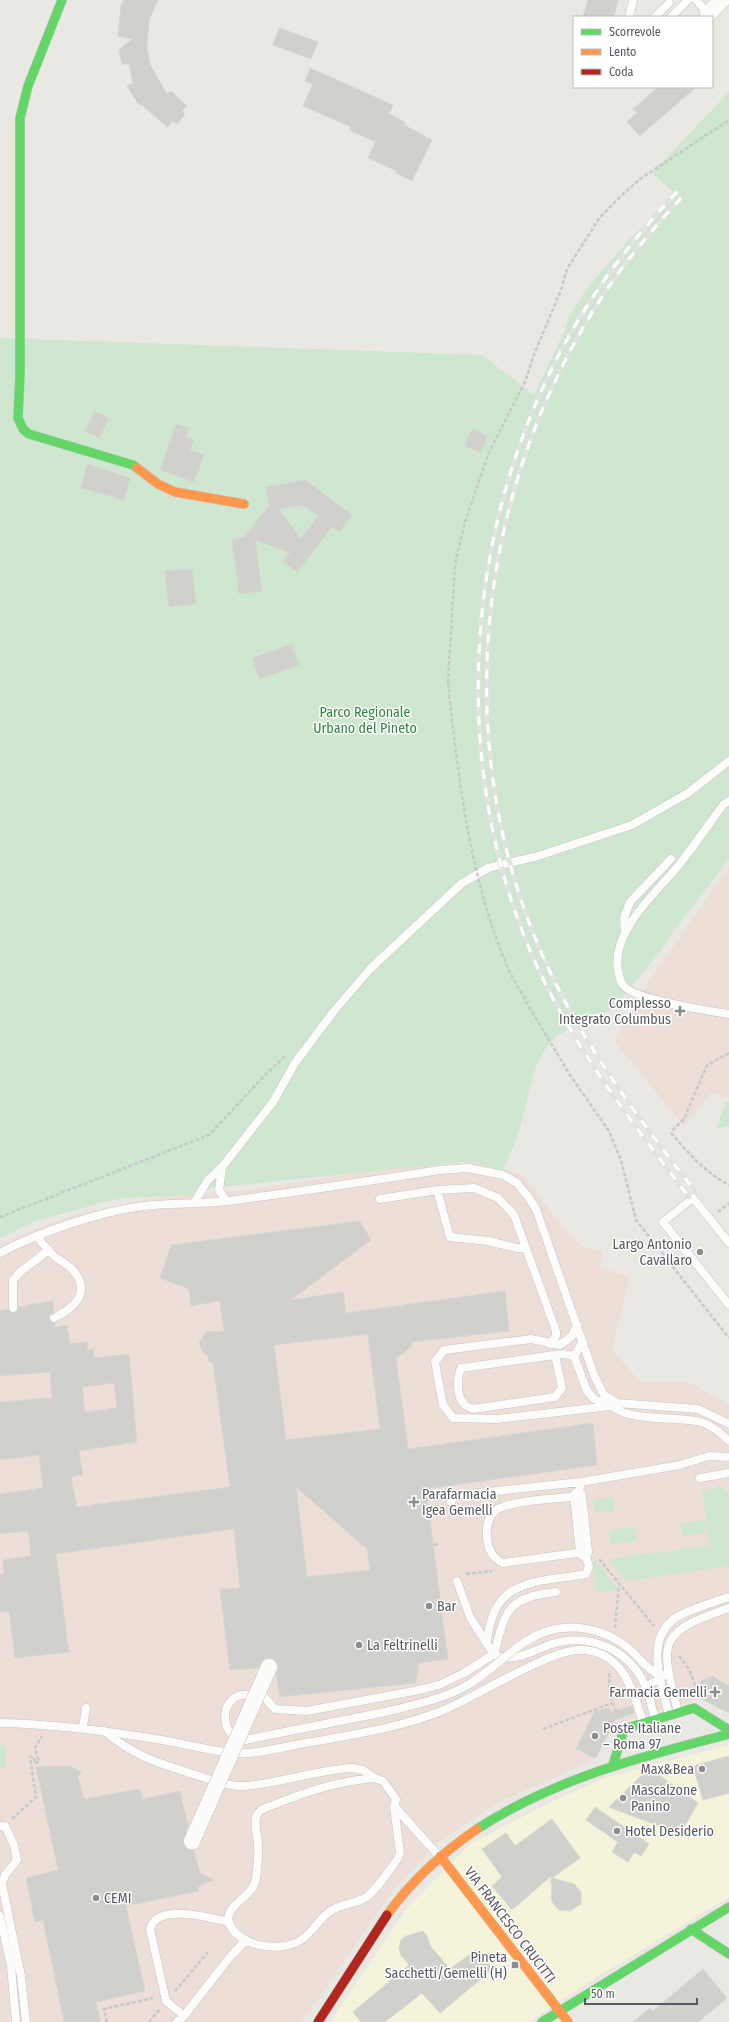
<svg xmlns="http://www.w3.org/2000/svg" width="729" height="2022" font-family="'Fira Sans Condensed',sans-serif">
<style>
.commercial{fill:#f5f3d9}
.medical{fill:#eddfd8}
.green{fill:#cfe6d0}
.building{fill:#d0d0cc;stroke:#d8d7d1;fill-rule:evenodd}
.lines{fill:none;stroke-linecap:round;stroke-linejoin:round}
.lane-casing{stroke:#c5c4c4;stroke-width:9}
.street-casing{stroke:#c5c4c4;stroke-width:17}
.fast-casing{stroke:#c7c7c7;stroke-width:10}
.slow-casing{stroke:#c7c7c7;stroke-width:10}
.jam-casing{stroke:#c7c7c7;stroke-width:10}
.path{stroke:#c6cbc9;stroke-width:2.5;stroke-dasharray:4 2;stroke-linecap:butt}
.lane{stroke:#fcfcfb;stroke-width:8}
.street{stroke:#fcfcfb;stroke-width:16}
.fast{stroke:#63d668;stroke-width:9}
.slow{stroke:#ff974d;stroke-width:9}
.jam{stroke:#b3261e;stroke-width:9}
.rail-casing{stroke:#e2e2e1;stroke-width:4.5}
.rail{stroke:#fff;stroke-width:3;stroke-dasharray:9;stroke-linecap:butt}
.lane-bridge-casing{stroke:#c5c4c4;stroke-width:9;stroke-linecap:butt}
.street-bridge-casing{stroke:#c5c4c4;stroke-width:17;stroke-linecap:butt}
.path-bridge{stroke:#c6cbc9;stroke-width:2.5;stroke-dasharray:4 2;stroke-linecap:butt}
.lane-bridge{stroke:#fcfcfb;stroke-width:8}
.street-bridge{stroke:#fcfcfb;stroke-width:16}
.poi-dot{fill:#8b8c8e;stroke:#fff;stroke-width:1.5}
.labels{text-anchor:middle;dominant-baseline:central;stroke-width:3;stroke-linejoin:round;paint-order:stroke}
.park-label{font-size:14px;fill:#328545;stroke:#fff}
.poi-label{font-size:14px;fill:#585a61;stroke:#fff;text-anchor:start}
.street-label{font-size:14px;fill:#585a61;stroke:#fff}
</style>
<rect width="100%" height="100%" fill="#e9e8e2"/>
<path class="commercial" d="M729 1745V1897L597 1977 529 2022H330L408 1907 470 1844 549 1803 607 1777Z"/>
<path class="medical" d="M729 867V1097L711 1093 684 1126 614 1041 650 980Z
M482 1161 523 1175 565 1231 584 1248 603 1251 600 1267 630 1277 612 1351 642 1383 687 1381 729 1405V1713L703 1698 615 1724 596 1759 504 1800 472 1819 435 1845 395 1888 302 2022H0V1243L72 1215 153 1198 239 1191 393 1168Z"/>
<path class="green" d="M729 92V859L672 933 660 952 611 1011 595 1014 555 1037C532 1061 530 1090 522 1121 517 1139 509 1156 502 1173L473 1161 210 1188 196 1195 123 1198 104 1202 35 1221 0 1239V338L482 355 534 395 565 330 569 316 587 288 630 239 676 194 652 173Z
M726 1102H729V1126L716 1129Z
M720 1487 729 1494V1566L626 1581 608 1559 709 1546 702 1490Z
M614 1497 615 1511 595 1513 593 1500Z
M705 1520 706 1533 682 1536 680 1523Z
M635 1527 637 1541 610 1544 609 1530Z
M593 1561H596L617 1588V1590L597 1592Z
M0 1745 6 1746V1768L0 1767Z"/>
<path class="building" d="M124 0H158L149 20 147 47 150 65 167 94 171 91 187 106 182 111 185 114 177 124 173 121 167 127 141 104 139 105 127 86 133 83 129 64H122L119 50 132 39 118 36 121 5Z
M588 0H618L614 17H583Z
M279 28 318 42 311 59 273 45Z
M310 68 393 105 389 114 405 122 404 125 432 140 412 181 396 173 397 171 368 158 376 142 349 130 351 127 303 106 313 84 305 81Z
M658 87H696L640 136 627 122 637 113 633 109Z
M95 411 109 418 99 438 85 431Z
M176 424 189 428 186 437 194 440 190 450 204 454 194 482 160 470Z
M472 429 488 436 481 453 465 446Z
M87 464 130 478 124 500 81 488Z
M305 480 352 515 339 532 332 527 297 572 283 561 290 553 255 540 262 591 239 594 232 539 245 537 269 505 266 487ZM303 505 318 516 301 539 279 509Z
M192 569 196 604 169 607 165 571Z
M292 644 299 665 259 679 252 658Z
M360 1221 371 1240 291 1300 343 1292 346 1313 505 1291 509 1331 411 1342V1347L396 1358 408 1449 593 1423 597 1465 426 1489 448 1659 419 1663 416 1683 280 1697 276 1674 278 1666 273 1659H264L258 1668 230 1670 220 1589 240 1588 234 1529 56 1554 69 1652 15 1658 9 1611 0 1612V1574H4L3 1560 31 1556 28 1531 0 1534V1494L43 1488 39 1455 0 1460V1402L52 1398 50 1372 0 1376V1311L8 1309 13 1313 18 1311V1307L53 1301 54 1312 49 1315V1320L55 1323V1327L67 1325 70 1344 87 1342 88 1350 93 1349 94 1358 129 1354 137 1442 79 1451 83 1475 71 1477 77 1507 230 1487 213 1363 208 1361 209 1357 202 1351 199 1343 206 1332 224 1331 220 1301 191 1306 189 1289 160 1278 171 1245ZM368 1334 380 1429 286 1440 274 1345ZM114 1383 117 1408 85 1412 82 1387ZM296 1487 367 1549 370 1570 307 1577Z
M713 1676 729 1686V1713L696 1696 680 1699 679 1692 700 1686 699 1682Z
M632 1706 634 1713 615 1720 596 1758 576 1749 595 1711 609 1708 611 1712Z
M729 1756V1793L703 1800 693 1766Z
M70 1766 82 1773 78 1776 84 1799 139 1789 143 1799 180 1791 188 1826 183 1842 188 1849 194 1850 200 1873 213 1880 198 1887 199 1891 126 1906 145 1991 96 2002 101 2022H64L43 1920 35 1922 26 1878 58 1870 36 1767Z
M649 1768 698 1803 680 1834 609 1807Z
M595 1807 649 1844 641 1856 634 1852 628 1862 612 1852 618 1842 586 1820Z
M552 1819 580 1858 552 1878 574 1884 581 1892V1904L570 1911 559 1910 552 1902 551 1876 512 1910 492 1886 502 1877 482 1849 506 1833 515 1846Z
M423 1931 427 1936 431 1947 450 1969 476 1950 493 1969 440 2013 422 1993 385 2022H361L353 2012 409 1965 401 1955 399 1948 401 1940 406 1936Z
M703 1969 727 1998 698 2022H633L650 2008 653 2011Z"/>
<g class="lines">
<g class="lane-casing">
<path id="lane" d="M696 0 708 14
M629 17 633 0
M655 17 669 3
M671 17 688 0
M729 801 723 805C709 824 696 843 682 861 659 891 611 929 618 970 620 978 620 983 626 988 640 1000 709 1011 729 1014
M625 933 624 918 630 902 671 859
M222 1167 219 1190 226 1201
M437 1190 450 1237 488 1241 517 1248H526
M380 1199 437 1190 474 1188 498 1198 514 1215 556 1331V1336L550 1344
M194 1203 208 1180 222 1167 273 1102 295 1063 334 1011 370 969 461 884 488 868 538 856 632 825 688 793 729 761
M36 1236C42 1243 48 1250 55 1257 61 1261 68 1265 73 1270 92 1293 74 1308 54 1318
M729 1243 693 1198 663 1222 729 1305
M0 1253C39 1232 99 1212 143 1206 171 1203 200 1204 228 1201 298 1192 369 1181 440 1170L468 1168 503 1175 517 1183 529 1198 536 1209 594 1375 604 1395 617 1403 698 1409 729 1424
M13 1308V1280L20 1272 49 1250
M577 1325 572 1336 560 1345 531 1339 444 1350 435 1362 443 1405 453 1418 497 1419 611 1406
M583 1342 574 1356 587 1391 594 1399 611 1406
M555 1355 562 1388 555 1397 473 1409C471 1408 466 1406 464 1404 456 1396 457 1378 461 1368L555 1355 563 1354 574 1356
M609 1402C622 1423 678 1416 701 1422 711 1425 722 1434 729 1441
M700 1478 729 1473
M451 1502 454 1496 458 1495 581 1482
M457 1581 470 1617 487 1644
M642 1662 661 1678
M646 1687 664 1675
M385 1712 245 1740C220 1739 218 1699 242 1695 249 1694 257 1696 264 1697L275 1709 307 1711 414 1691 439 1685 464 1673 494 1654C506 1609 507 1598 556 1592
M678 1712C660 1641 656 1633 729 1608
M669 1715C662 1685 643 1638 677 1617 693 1608 712 1603 729 1597
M655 1719C652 1709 650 1697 646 1687 630 1650 590 1632 552 1644 536 1649 520 1660 502 1657 494 1656 491 1650 487 1644 492 1577 535 1583 586 1574L589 1566 584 1552 503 1563C492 1558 488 1549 487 1538 486 1528 488 1516 496 1510 510 1500 560 1499 578 1496L581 1482 680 1465 709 1456 729 1457
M0 1723C55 1724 107 1731 162 1740 186 1744 226 1755 249 1753 270 1751 291 1745 312 1742 357 1734 404 1727 446 1709 480 1695 552 1647 585 1650 624 1654 633 1691 643 1722
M83 1727 86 1708
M104 1731C137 1758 159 1763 199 1776 213 1780 226 1786 240 1786 278 1785 314 1770 352 1768L363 1770 375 1778 383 1781 396 1799 394 1806 400 1853 398 1858C390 1869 375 1893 363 1899 352 1904 338 1905 329 1912 318 1920 312 1933 301 1940 281 1953 238 1947 229 1923 223 1905 254 1897 256 1879 257 1868 259 1857 258 1846 258 1837 254 1827 256 1818 257 1814 259 1811 263 1809 300 1794 335 1781 375 1778
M394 1806 439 1856
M0 1826H5L14 1845 17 1860 5 1875 2 1884 21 1976 26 2022
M0 1916 11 1966 16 2022
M184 2016 166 2001 150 1929C157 1902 211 1918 229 1922
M177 2022 184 2016 229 1958 246 1940"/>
</g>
<g class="street-casing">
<path id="street" d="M708 14 722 0
M578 1496 584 1552"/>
</g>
<g class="fast-casing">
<path id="fast" d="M62 0 28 86 20 118V374L18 418 23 429 29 434 133 465 137 468
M613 1765 624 1729 694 1708 729 1730
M477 1829C554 1779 642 1756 729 1734
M691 1929 729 1954
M542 2022 729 1907"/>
</g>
<g class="slow-casing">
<path id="slow" d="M137 468 158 484 175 492 244 504
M440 1856 568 2022
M387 1915C412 1880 442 1853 477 1829"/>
</g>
<g class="jam-casing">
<path id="jam" d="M318 2022 387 1915"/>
</g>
<path class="path" d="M448 683 455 564 465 522 489 452 525 382 533 357 561 290 567 269 600 217 622 195 640 179 729 120
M532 1012 570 1075 609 1131 621 1160 636 1220 729 1338
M729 1053 707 1065 684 1119 672 1131V1134C690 1155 705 1172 729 1185
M718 1212 729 1203
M0 1217 209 1135 266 1074 285 1056
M434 1545 438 1544
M599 1559 654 1626
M466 1574 492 1571
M615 1628 619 1585
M679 1656 689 1669 697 1690
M609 1673 610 1695 617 1714
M543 1729 612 1703
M35 1763 39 1762 35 1748 42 1736
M12 1819 36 1797 30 1757H34L35 1763
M175 1991 208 1952
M107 2022 104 2009 153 1998
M149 2022 160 2009"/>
<use href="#lane" class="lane"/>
<use href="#street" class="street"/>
<use href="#fast" class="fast"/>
<use href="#slow" class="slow"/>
<use href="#jam" class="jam"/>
<g class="rail-casing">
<path id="rail" d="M677 192C625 247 579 309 547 379 459 563 453 794 543 979 581 1057 636 1128 689 1197
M681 198C653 229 625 261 602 297 475 492 448 747 545 961 583 1045 639 1119 695 1191"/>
</g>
<use href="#rail" class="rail"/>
<g class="lane-bridge-casing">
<path id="lane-bridge" d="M385 1712C413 1705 441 1700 466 1686 488 1674 504 1655 525 1642 565 1616 613 1627 642 1662"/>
</g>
<g class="street-bridge-casing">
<path id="street-bridge" d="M192 1841 269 1667"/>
</g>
<path class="path-bridge" d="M448 683C458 776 469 872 504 959 511 977 523 995 532 1012"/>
<use href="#lane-bridge" class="lane-bridge"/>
<use href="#street-bridge" class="street-bridge"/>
</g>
<g class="poi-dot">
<path d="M678 1005h4v4h4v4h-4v4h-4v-4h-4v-4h4z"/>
<circle cx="700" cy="1252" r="4"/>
<path d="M412 1496h4v4h4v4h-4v4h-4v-4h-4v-4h4z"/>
<circle cx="429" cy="1606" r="4"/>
<circle cx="359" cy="1645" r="4"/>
<path d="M713 1686h4v4h4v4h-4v4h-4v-4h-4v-4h4z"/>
<circle cx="595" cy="1736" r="4"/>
<circle cx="702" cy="1769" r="4"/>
<circle cx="623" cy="1798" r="4"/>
<circle cx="617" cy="1831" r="4"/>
<circle cx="96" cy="1898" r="4"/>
<rect x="511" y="1961" width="8" height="8" rx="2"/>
</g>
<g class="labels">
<g class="park-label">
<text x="365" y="712">Parco Regionale<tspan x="365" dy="16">Urbano del Pineto</tspan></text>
</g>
<g class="poi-label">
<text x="671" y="1003" text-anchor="end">Complesso<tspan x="671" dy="16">Integrato Columbus</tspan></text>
<text x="692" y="1244" text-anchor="end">Largo Antonio<tspan x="692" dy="16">Cavallaro</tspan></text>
<text x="422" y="1494">Parafarmacia<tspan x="422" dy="16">Igea Gemelli</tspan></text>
<text x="437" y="1606">Bar</text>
<text x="367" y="1645">La Feltrinelli</text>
<text x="707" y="1692" text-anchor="end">Farmacia Gemelli</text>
<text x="603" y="1728">Poste Italiane<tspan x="603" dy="16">– Roma 97</tspan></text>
<text x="694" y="1769" text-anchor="end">Max&amp;Bea</text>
<text x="631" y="1790">Mascalzone<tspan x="631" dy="16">Panino</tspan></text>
<text x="625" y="1831">Hotel Desiderio</text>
<text x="104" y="1898">CEMI</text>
<text x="507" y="1957" text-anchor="end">Pineta<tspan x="507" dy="16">Sacchetti/Gemelli (H)</tspan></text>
</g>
<g class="street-label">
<text transform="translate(510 1925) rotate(53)">VIA FRANCESCO CRUCITTI</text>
</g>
</g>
<rect x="573" y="16" width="140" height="72" fill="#ffffff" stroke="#bcbdc0"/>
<rect x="581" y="29" width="20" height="6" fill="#63d668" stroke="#bcbdc0"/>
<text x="609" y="36" font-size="12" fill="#585a61">Scorrevole</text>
<rect x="581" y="49" width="20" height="6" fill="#ff974d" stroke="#bcbdc0"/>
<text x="609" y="56" font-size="12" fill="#585a61">Lento</text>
<rect x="581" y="69" width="20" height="6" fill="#b3261e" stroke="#bcbdc0"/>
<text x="609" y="76" font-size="12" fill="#585a61">Coda</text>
<path d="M585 1998v6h112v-6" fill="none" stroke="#585a61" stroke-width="2"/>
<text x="591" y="1998" font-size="12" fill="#585a61" stroke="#ffffff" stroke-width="3" paint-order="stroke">50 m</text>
</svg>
